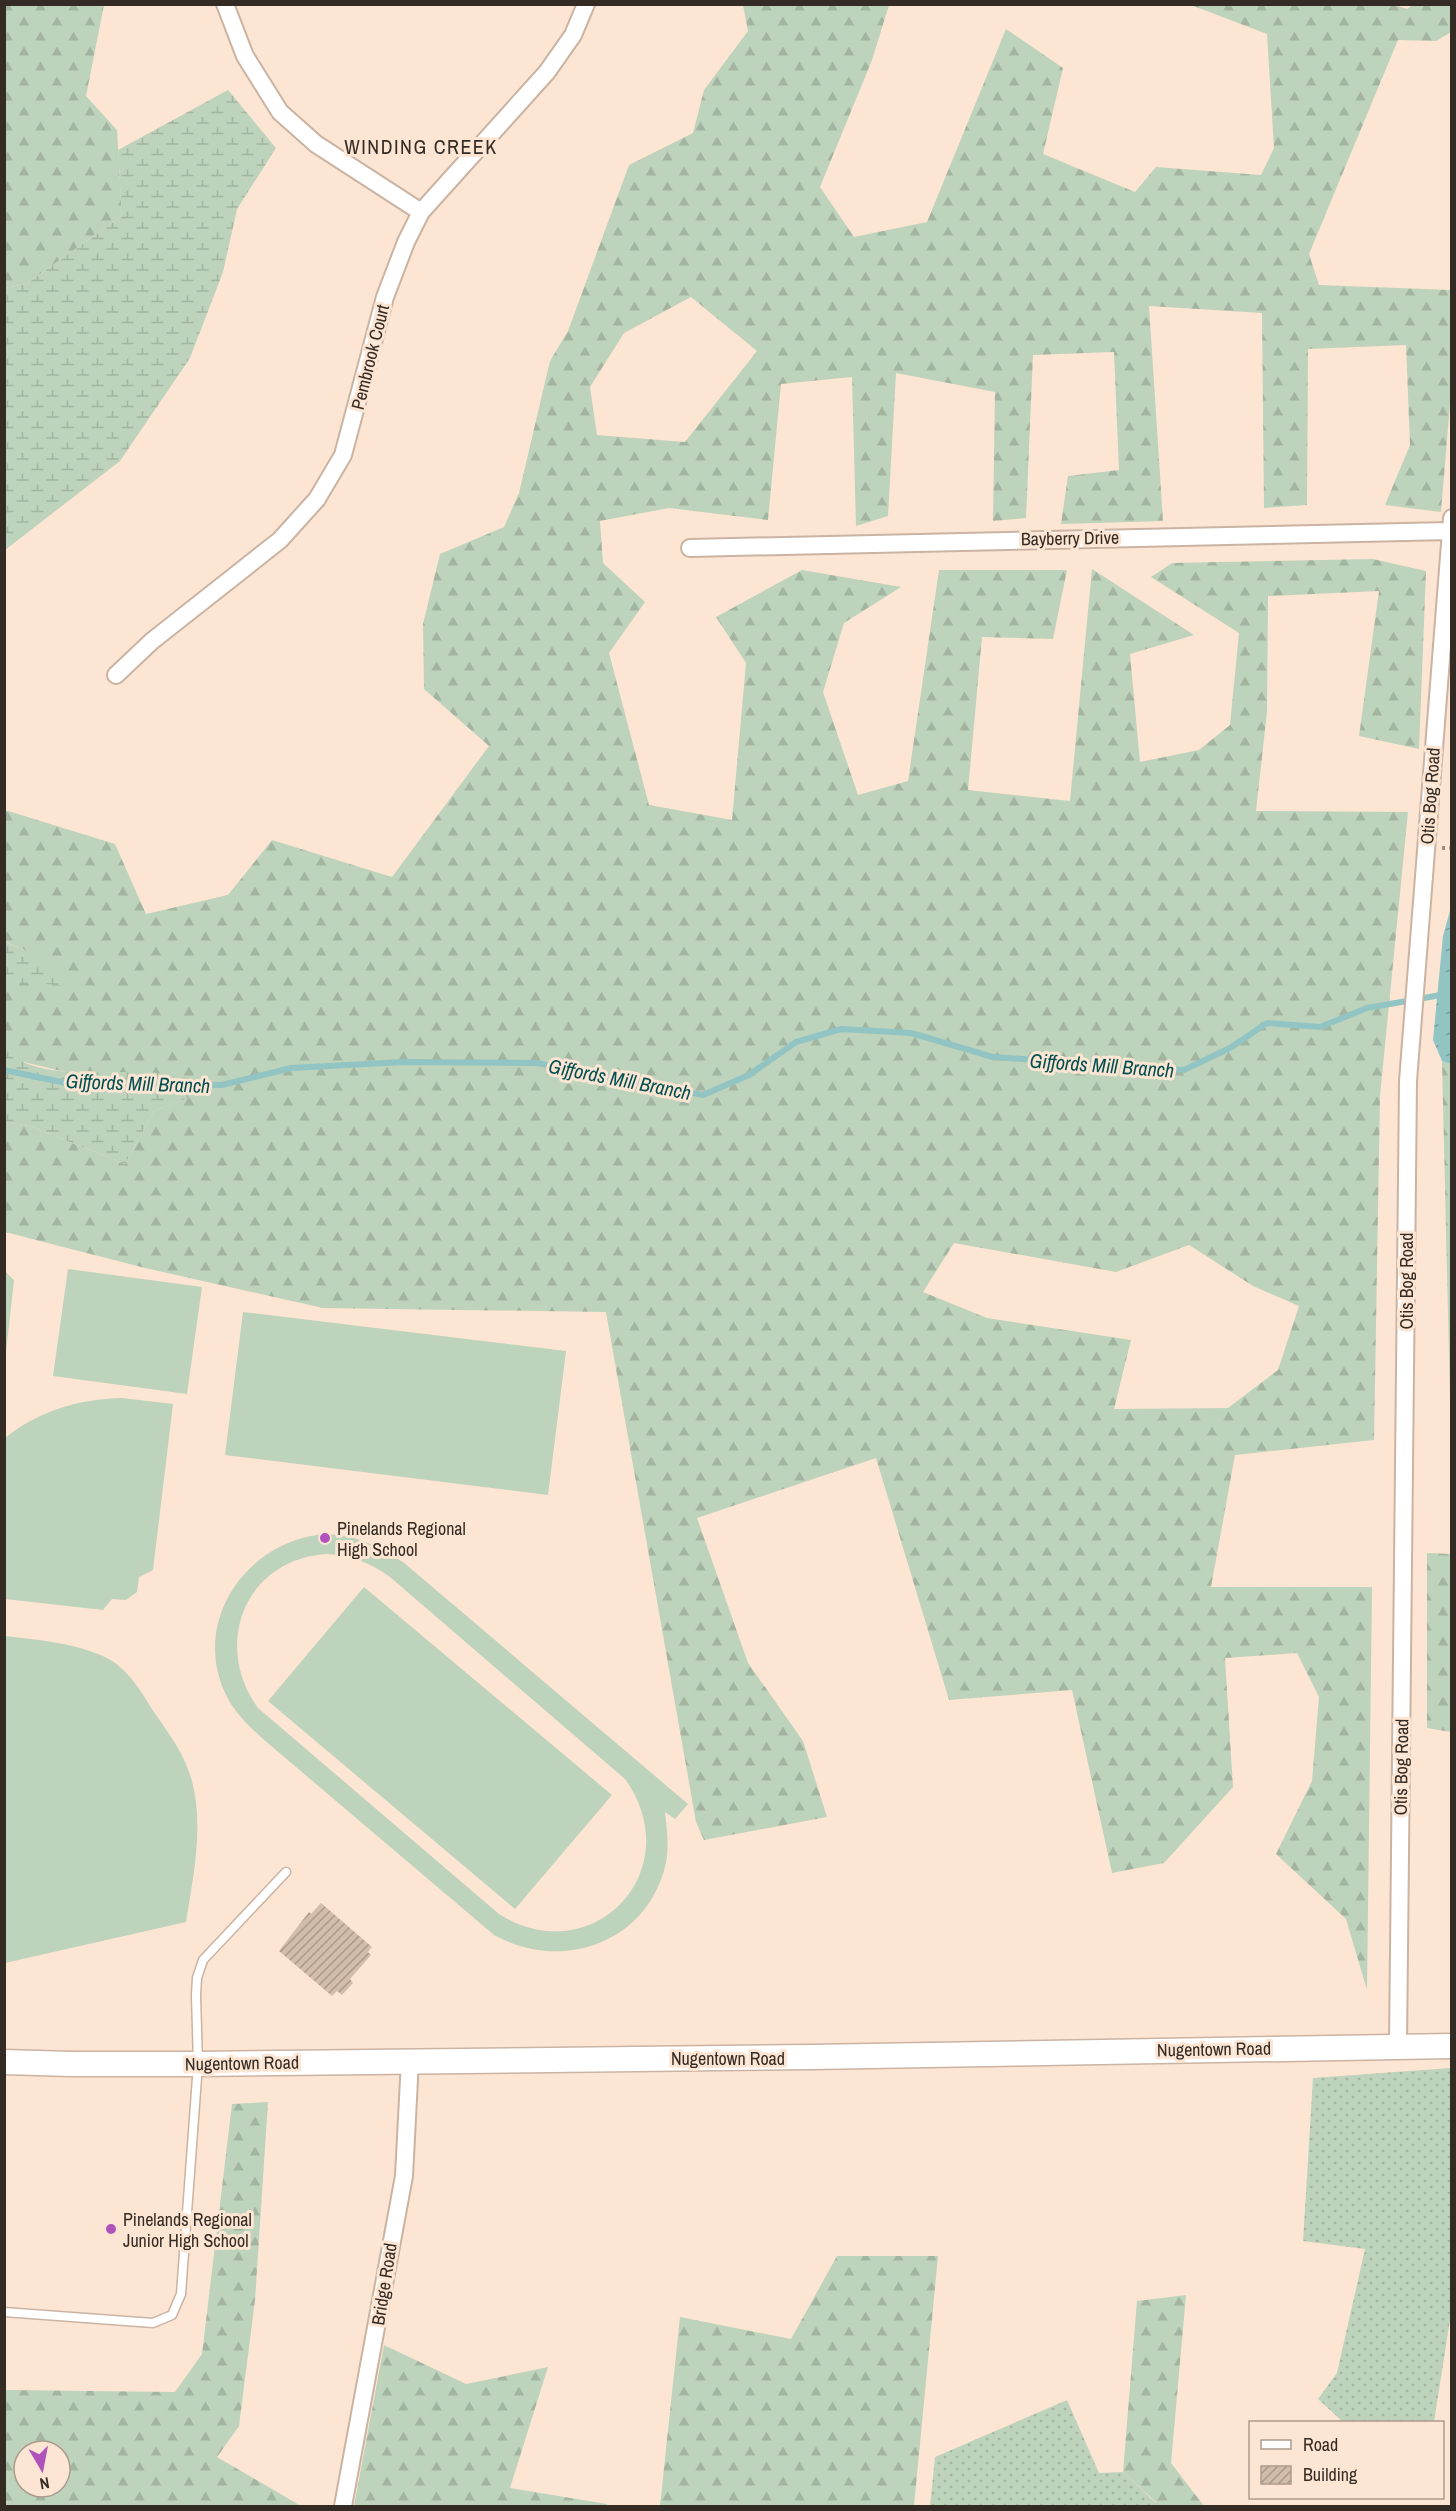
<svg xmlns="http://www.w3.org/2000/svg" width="1456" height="2511" font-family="'Archivo Narrow',sans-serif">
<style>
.grass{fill:url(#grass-dots)}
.forest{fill:url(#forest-firs);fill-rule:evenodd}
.wetland{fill:url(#wetland-marsh)}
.garden{fill:#bdd3bb;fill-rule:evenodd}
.water{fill:url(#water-ripples)}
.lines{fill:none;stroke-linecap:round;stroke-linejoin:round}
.stream{stroke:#91c4c3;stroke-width:6}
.building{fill:url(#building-hatch)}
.lane-casing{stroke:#cab3a2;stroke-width:11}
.street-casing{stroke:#cab3a2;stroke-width:20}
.secondary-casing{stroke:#cab3a2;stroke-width:27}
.path{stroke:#9a8a7d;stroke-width:4;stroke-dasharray:3 4.5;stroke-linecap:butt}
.lane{stroke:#fff;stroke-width:8}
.street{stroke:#fff;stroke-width:16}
.secondary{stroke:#fff;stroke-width:24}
.poi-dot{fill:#b052bc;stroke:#fde5d3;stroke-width:2}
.labels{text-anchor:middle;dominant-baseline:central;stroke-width:6;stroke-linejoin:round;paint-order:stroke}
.street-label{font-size:18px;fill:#332b24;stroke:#fde5d3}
.poi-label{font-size:18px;fill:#332b24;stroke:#fde5d3;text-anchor:start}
.neighbourhood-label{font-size:20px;letter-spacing:1.5px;fill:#332b24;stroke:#fde5d3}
.water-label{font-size:20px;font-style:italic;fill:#015051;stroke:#fde5d3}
</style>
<defs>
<pattern id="grass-dots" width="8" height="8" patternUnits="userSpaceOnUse" patternTransform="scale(1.5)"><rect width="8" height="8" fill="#bdd3bb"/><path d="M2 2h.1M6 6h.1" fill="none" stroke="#a3b5a1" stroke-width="1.8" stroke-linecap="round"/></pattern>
<pattern id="forest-firs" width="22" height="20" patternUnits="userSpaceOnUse" patternTransform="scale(1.5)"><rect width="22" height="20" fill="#bdd3bb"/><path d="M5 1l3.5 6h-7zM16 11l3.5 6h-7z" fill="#a3b5a1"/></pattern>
<pattern id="wetland-marsh" width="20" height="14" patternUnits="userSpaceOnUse" patternTransform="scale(1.5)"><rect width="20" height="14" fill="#bdd3bb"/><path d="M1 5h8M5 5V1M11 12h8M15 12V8" fill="none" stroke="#a3b5a1"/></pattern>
<pattern id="water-ripples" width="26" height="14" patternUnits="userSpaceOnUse" patternTransform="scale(1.5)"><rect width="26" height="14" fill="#91c4c3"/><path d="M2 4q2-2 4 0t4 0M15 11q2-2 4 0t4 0" fill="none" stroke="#779f9e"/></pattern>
<pattern id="building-hatch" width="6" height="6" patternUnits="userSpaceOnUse" patternTransform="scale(1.5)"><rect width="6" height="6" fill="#d2bcaa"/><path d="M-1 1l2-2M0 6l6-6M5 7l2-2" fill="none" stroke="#ab998a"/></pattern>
</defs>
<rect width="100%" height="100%" fill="#fde5d3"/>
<path class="grass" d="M1451 2068 1452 2307 1434 2422H1343L1318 2399 1337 2373 1365 2249 1303 2241 1313 2078Z
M1067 2400 1099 2473 1123 2472 1156 2503V2506H930L935 2457Z"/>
<path class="forest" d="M1392 4 1407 9 1413 5H1451V32L1436 41 1398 40 1309 254 1319 285 1451 290V392L1441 512 1385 505 1410 445 1406 345 1308 349 1307 505 1264 508 1262 313 1149 306 1163 521 1061 524 1068 476 1119 470 1114 352 1033 355 1026 518 993 521 995 392 896 373 888 516 856 526 852 377 781 384 768 520 669 508 600 521 603 563 645 602 609 653 649 805 732 820 746 663 716 617 802 570 901 587 844 623 823 692 858 795 908 781 939 570H1067L1053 639 982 637 968 790 1070 801 1092 569 1194 635 1130 654 1140 762 1199 750 1230 725 1239 633 1151 577 1172 563 1373 559 1426 571 1419 749 1359 736 1379 591 1268 596 1267 712 1256 811 1408 812 1380 1096 1374 1440 1235 1455 1211 1587H1372L1367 1990 1346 1919 1276 1854 1312 1781 1319 1697 1297 1653 1225 1658 1233 1787 1164 1863 1112 1873 1072 1690 949 1700 876 1458 697 1518 748 1663 803 1741 827 1817 704 1840 696 1822 606 1312 323 1308 145 1268 5 1232V1122L30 1126 125 1164 154 1111 221 1085 147 1072 74 1074 19 1061 5 1052V981H9L25 950 5 942V810L115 844 146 914 228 895 272 840 392 877 489 746 424 689 423 624 440 554 504 527 519 493 550 361 568 331 629 165 693 133 704 90 748 31 743 5H889L872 60 820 187 854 237 927 222 1006 29 1063 68 1043 154 1135 192 1156 167 1261 175 1274 148 1267 34 1191 5ZM691 297 757 351 685 442 597 435 590 387 624 333ZM954 1243 1116 1272 1189 1245 1253 1286 1299 1306 1278 1370 1228 1408 1114 1409 1131 1340 987 1318 923 1292Z
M5 5H104L86 96 117 130 122 216 26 284 5 288Z
M1442 1061 1452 1064 1451 1441Z
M1427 1553 1451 1554V1732L1427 1728Z
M268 2102 255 2300 239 2426 217 2457 301 2506H5V2390L175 2392 202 2354 232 2104ZM24 2451H60V2487H24Z
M837 2256H938L914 2506H660L680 2317 791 2339Z
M1186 2295 1171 2463 1204 2506H1156V2502L1123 2472 1137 2301Z
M384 2345 466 2384 548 2367 510 2488 607 2504 606 2506H354Z"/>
<path class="wetland" d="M228 90 276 148 237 209 223 272 190 358 120 461 5 550V288L26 284 122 216 118 150Z
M4 942 25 950 72 986 5 981Z
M5 1052C45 1080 98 1071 144 1072 170 1072 197 1081 222 1085L154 1111 125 1164 30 1126 5 1122Z"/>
<path class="garden" d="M68 1269 202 1287 187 1394 53 1376Z
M5 1271 14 1280 5 1361Z
M243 1312 566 1351 548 1495 225 1455Z
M122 1398 173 1404 153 1570 139 1577 137 1592 126 1600 112 1599 103 1610 5 1599V1438C39 1411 78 1399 122 1398Z
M327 1534C359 1536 376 1545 403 1562L688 1804 675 1819 665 1812C667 1829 669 1846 666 1863 648 1943 562 1973 494 1935L263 1739C249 1726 236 1714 227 1697 189 1622 247 1539 327 1534ZM326 1554C351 1555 369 1562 390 1577L625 1779C690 1870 593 1973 499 1914L258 1708C212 1644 245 1560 326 1554Z
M364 1587 612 1795 515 1909 268 1701Z
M5 1636C39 1640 76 1643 107 1658 127 1668 141 1691 152 1709 164 1727 178 1745 186 1764 207 1813 194 1872 186 1922L5 1963Z"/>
<path class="water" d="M1451 907V1064L1442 1061 1433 1040 1443 936Z"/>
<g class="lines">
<path class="stream" d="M4 1070 66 1083 222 1085 291 1068 403 1062 537 1063 703 1095 749 1075 796 1042 841 1029 911 1033 993 1057 1184 1070 1230 1048 1267 1023 1320 1027 1367 1008 1452 993"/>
</g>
<path class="building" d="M321 1903 372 1947 368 1952 371 1955 350 1979 353 1983 342 1995 337 1991 332 1996 279 1951 309 1912 311 1914Z"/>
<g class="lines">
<g class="lane-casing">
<path id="lane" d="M4 2312 153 2323 172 2315 181 2294 198 2064 196 1995 197 1978 203 1960 286 1872"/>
</g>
<g class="street-casing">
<path id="street" d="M225 4 245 56 280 112 316 144 421 212
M690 548 1450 531
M116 675 152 641 280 540 317 499 343 455 385 297 406 242 421 212 547 72 573 35 586 4
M1398 2046 1408 1081 1452 518
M343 2506 404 2176 410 2060"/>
</g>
<g class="secondary-casing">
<path id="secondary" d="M4 2062 71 2064H198L811 2057 1452 2046"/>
</g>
<path class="path" d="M1442 848H1452"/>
<use href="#lane" class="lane"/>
<use href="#street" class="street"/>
<use href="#secondary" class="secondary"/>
</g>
<g class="poi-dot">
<circle cx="325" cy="1538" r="6"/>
<circle cx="111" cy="2229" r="6"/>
</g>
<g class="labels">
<g class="street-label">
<text transform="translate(370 357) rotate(-76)">Pembrook Court</text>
<text transform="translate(1070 538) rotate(-1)">Bayberry Drive</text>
<text transform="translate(1430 796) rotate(-86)">Otis Bog Road</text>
<text transform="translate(1406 1281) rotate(-90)">Otis Bog Road</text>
<text transform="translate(1401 1767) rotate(-89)">Otis Bog Road</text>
<text transform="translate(1214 2049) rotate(-1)">Nugentown Road</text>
<text x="728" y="2058">Nugentown Road</text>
<text transform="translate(242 2063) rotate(-1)">Nugentown Road</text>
<text transform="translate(384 2284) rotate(-81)">Bridge Road</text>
</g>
<g class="poi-label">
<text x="337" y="1528">Pinelands Regional<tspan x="337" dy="21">High School</tspan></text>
<text x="123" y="2219">Pinelands Regional<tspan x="123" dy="21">Junior High School</tspan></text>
</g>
<g class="neighbourhood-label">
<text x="421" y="146">WINDING CREEK</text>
</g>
<g class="water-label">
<text transform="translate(1102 1065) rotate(4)">Giffords Mill Branch</text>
<text transform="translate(620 1079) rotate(11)">Giffords Mill Branch</text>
<text transform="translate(138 1083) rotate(2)">Giffords Mill Branch</text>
</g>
</g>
<rect width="1456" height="2511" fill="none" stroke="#332b24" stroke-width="12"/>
<rect x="1249" y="2421" width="195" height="78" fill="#fde5d3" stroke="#ac9b8d" stroke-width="1.5"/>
<rect x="1261" y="2440" width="30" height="9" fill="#ffffff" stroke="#ac9b8d" stroke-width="1.5"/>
<text x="1303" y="2451" font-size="18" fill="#332b24">Road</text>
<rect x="1261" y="2466" width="30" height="18" fill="url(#building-hatch)" stroke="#ac9b8d" stroke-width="1.5"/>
<text x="1303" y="2481" font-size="18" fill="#332b24">Building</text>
<g transform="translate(42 2469) rotate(170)"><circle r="28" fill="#fde5d3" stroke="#ac9b8d" stroke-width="1.5"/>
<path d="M0-4.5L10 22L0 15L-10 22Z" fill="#b052bc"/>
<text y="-9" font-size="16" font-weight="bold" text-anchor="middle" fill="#332b24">N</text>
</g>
</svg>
